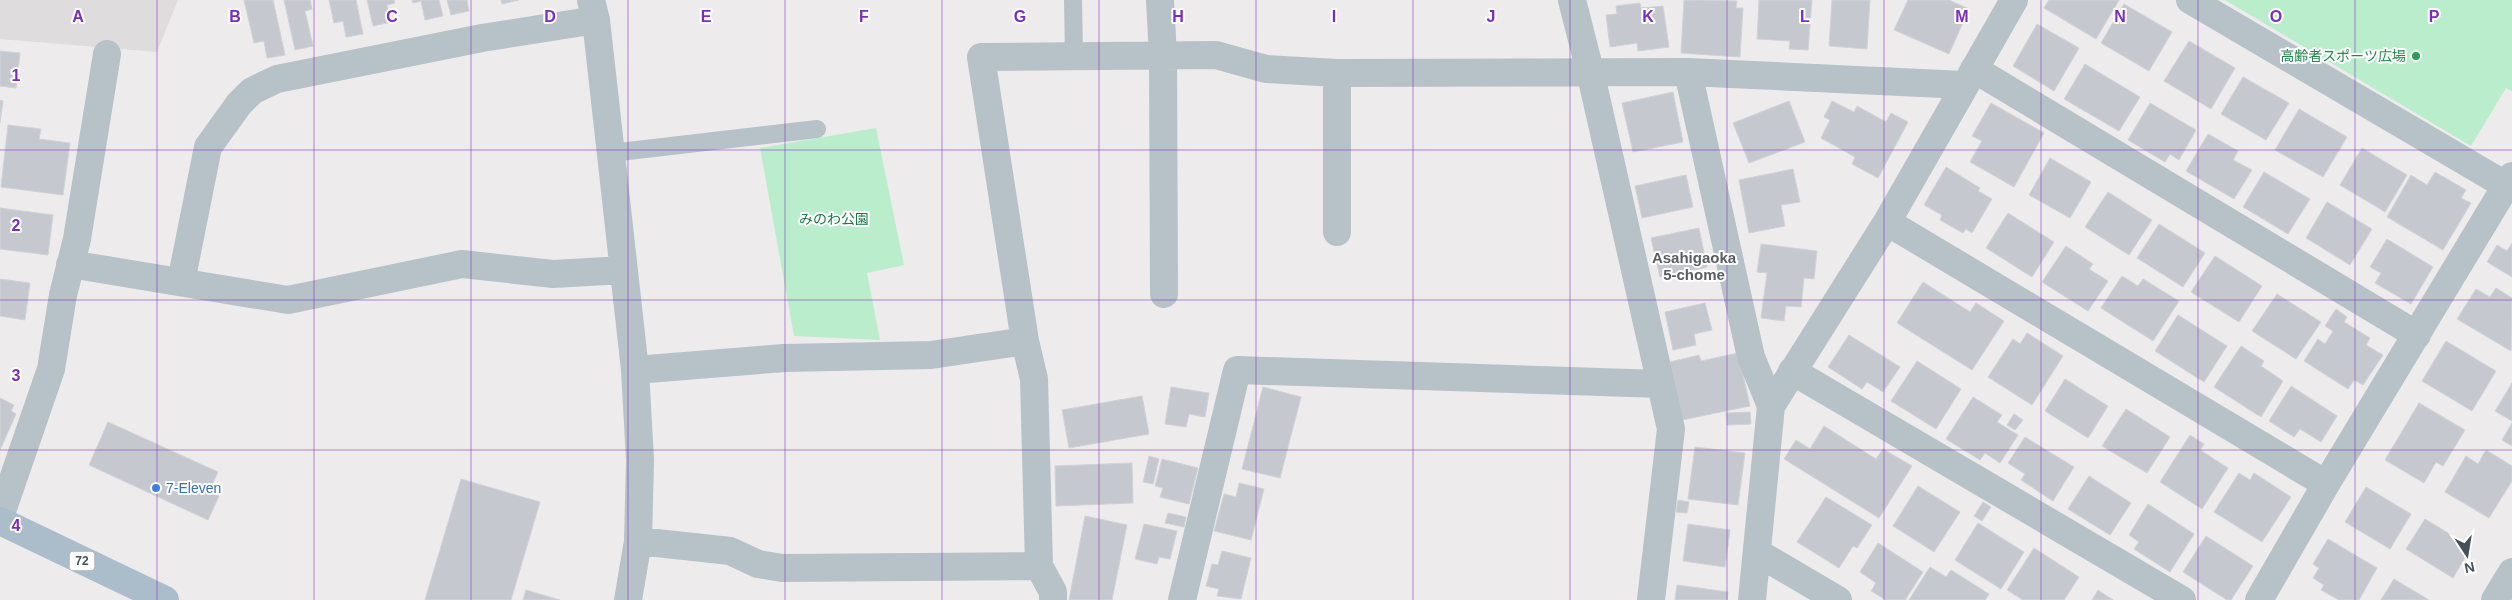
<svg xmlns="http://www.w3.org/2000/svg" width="2512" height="600" font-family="Helvetica,'Noto Sans JP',sans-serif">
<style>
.education{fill:#dfdcdd}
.green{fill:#b9edcb}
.building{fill:#c5c9cf;stroke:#d0d2d7}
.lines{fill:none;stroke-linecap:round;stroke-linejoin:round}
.service{stroke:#b7c1c8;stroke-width:18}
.minor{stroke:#b7c1c8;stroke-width:28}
.tertiary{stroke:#b7c1c8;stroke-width:28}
.primary{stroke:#abbccb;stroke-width:28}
.grid{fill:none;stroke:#7b2cbf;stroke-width:1;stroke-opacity:0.55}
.leisure-dot{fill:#2e9e5b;stroke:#fff;stroke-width:2}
.shop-dot{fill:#3f7fe0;stroke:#fff;stroke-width:2}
.labels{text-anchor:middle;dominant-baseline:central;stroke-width:4;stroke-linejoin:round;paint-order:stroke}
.shield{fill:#fff;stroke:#7d848a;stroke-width:1}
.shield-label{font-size:12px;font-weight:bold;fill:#455058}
.leisure-label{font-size:14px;fill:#27864d;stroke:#fff;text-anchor:end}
.park-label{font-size:14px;fill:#187744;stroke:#fff}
.shop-label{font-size:14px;fill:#366cbe;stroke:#fff;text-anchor:start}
.neighbourhood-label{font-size:15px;font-weight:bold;fill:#595c60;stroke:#fff}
.grid-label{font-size:16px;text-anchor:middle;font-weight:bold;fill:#7b2cbf;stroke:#fff;stroke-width:4;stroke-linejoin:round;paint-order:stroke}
</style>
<rect width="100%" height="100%" fill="#eeebec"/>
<path class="education" d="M0 0H178L157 52 0 39Z"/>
<path class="green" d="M2225 0H2512V91L2506 88 2471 146Z
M876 128 904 265 867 273 880 340 794 336 760 148Z"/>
<path class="building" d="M244 0H273L285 55 267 58 264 41 254 43Z
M284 0H310L312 9 305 11 313 46 295 50Z
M329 0H356L363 34 346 37 343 21 334 23Z
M367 0H394L395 3 387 5 391 22 373 26Z
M412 0H439L443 16 425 20 421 1 413 3Z
M447 0H467L469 11 451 15Z
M501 0H519L502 4Z
M1684 0 1737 1 1736 8H1743L1740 57 1681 53Z
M1759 0H1812L1808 50 1789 49 1790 41 1757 39Z
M1832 0H1870L1867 49 1829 46Z
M1908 0H1949L1969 9 1949 54 1894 30Z
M2049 0H2119L2096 39 2044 8Z
M1640 3 1641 8 1663 6 1669 47 1638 51 1637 43 1610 47 1606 15 1617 14 1616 6Z
M2124 4 2172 32 2149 71 2101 43Z
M2037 24 2079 48 2054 91 2013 66Z
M2189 41 2235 68 2211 109 2164 81Z
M0 51 20 53 16 88 0 86Z
M2085 64 2140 97 2119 131 2064 99Z
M2243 77 2289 103 2266 140 2221 114Z
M1673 92 1683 142 1633 152 1622 103Z
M0 100 3 101 0 123Z
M1789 101 1805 142 1749 163 1733 123Z
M1832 101 1854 112 1857 106 1886 122 1891 113 1908 122 1878 178 1852 164 1855 157 1821 138 1830 120 1824 117Z
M1991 103 2044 133 2014 187 1970 162 1982 141 1972 136Z
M2150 103 2196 130 2179 160 2170 154 2165 162 2128 140Z
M2299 109 2347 137 2323 177 2275 150Z
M8 125 41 129 39 139 70 143 63 195 1 187Z
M2208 134 2238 151 2233 160 2252 170 2234 199 2186 171Z
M2362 148 2407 175 2385 212 2340 185Z
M2050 158 2091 182 2070 218 2029 195Z
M1946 167 1980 188 1978 191 1992 199 1972 233 1966 229 1963 233 1940 220 1942 215 1924 205Z
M1793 169 1800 202 1781 205 1785 226 1749 233 1739 180Z
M2264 172 2310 199 2288 234 2243 207Z
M2435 172 2466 190 2461 198 2471 203 2443 250 2387 217 2411 175 2427 185Z
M1686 175 1693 207 1642 218 1635 186Z
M2108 192 2152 220 2129 255 2085 227Z
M2327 202 2372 229 2350 265 2306 238Z
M0 208 53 215 48 255 0 249Z
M2008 213 2054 242 2032 277 1986 248Z
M2159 224 2205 253 2183 287 2137 258Z
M1699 228 1707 267 1660 277 1651 238Z
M2387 239 2433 267 2411 304 2375 283 2381 273 2370 267Z
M2512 243V277L2487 262 2497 245 2507 251Z
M1761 244 1817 251 1814 279 1804 278 1801 307 1786 306 1784 321 1761 318 1767 273 1757 272Z
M2066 246 2093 264 2089 269 2108 281 2088 311 2042 282Z
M2215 256 2262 286 2239 322 2191 292Z
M2122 276 2138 286 2143 279 2179 301 2153 341 2101 308Z
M0 279 30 283 25 320 0 316Z
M1923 282 1970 312 1976 303 2004 321 1972 370 1897 323Z
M2496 288 2512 298 2511 351 2457 319 2476 289 2490 297Z
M2277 294 2321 322 2296 359 2252 331Z
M1705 303 1712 330 1694 334 1696 345 1673 350 1665 312Z
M2336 309 2347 317 2344 322 2370 338 2366 345 2383 355 2363 385 2354 380 2348 389 2304 361 2318 339 2325 344 2333 331 2325 326Z
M2178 315 2227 346 2204 382 2155 351Z
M2027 333 2063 356 2032 405 1988 377 2013 339 2020 344Z
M1849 335 1900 367 1883 392 1867 382 1862 389 1828 367Z
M2446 341 2496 371 2472 411 2422 381Z
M2241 346 2264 361 2261 366 2283 381 2261 417 2214 387Z
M1738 353 1750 406 1682 420 1670 362 1699 355 1701 361Z
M1917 361 1961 389 1936 429 1891 401Z
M2065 379 2108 406 2088 438 2045 411Z
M2512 383V421L2495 411Z
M2291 386 2337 416 2321 442 2300 429 2294 437 2269 421Z
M1171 387 1209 393 1205 417 1189 414 1186 427 1165 424Z
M1263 387 1301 397 1280 478 1242 469Z
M1142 396 1149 434 1069 448 1062 410Z
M1973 397 2002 415 1997 422 2018 435 2000 463 1985 453 1980 460 1946 439Z
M0 398 14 405 11 411 16 414 0 450Z
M2419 403 2465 430 2443 466 2436 462 2424 483 2385 460Z
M2126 409 2170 437 2147 473 2102 446Z
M1750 412 1751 424 1727 425 1726 413Z
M2014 414 2023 420 2015 430 2007 425Z
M108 422 218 472 209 491 219 496 208 520 89 465Z
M2512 423V446L2502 440Z
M1824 426 1876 459 1883 449 1912 466 1879 518 1784 459 1796 440 1810 449Z
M2190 435 2204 444 2200 450 2228 468 2202 509 2160 482Z
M2025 437 2074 467 2053 501 2021 480 2025 474 2008 463Z
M1695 447 1745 453 1738 505 1688 499Z
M2486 450 2512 466V481L2489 518 2445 492 2466 456 2478 464Z
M1149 456 1159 459 1153 484 1143 482Z
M1162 459 1198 468 1189 504 1160 497 1163 488 1155 486Z
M1132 463 1133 503 1056 506 1055 466Z
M2239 473 2250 480 2254 473 2291 497 2262 542 2214 512Z
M2089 476 2131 503 2110 535 2068 509Z
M461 479 540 502 511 600H425Z
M1239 483 1264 489 1251 540 1214 531 1224 494 1236 497Z
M1918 486 1960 512 1934 552 1893 526Z
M2366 487 2411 514 2390 549 2345 522Z
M1826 497 1872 525 1857 548 1853 546 1839 568 1797 542Z
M1678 500 1689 502 1687 513 1676 512Z
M1983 502 1991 507 1982 521 1974 516Z
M2148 504 2194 534 2170 572 2134 549 2139 542 2129 535Z
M1168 513 1186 517 1184 527 1165 523Z
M1085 516 1127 525 1112 600H1069Z
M2425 519 2471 547 2453 578 2406 549Z
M1978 523 2024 552 2001 589 1955 560Z
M1144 524 1177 531 1170 559 1159 557 1157 564 1135 559Z
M1688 524 1730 530 1725 567 1683 561Z
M2206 536 2253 566 2231 600H2227L2183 572Z
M2328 539 2377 568 2359 600H2339L2321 590 2324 585 2313 578 2319 568 2313 564Z
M1878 543 1923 572 1905 600H1886L1871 591 1876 583 1860 572Z
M2034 548 2079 577 2064 600H2023L2007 590Z
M1222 551 1251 558 1241 599 1217 596 1219 589 1206 586 1212 564 1218 565Z
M1930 567 1946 577 1951 570 1989 594 1985 600H1909Z
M2394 579 2429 600H2381Z
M1677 585 1728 592 1727 600H1675Z
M526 590 560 600H523Z
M2098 590 2113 600H2092Z"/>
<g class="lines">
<path class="service" d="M1073 0 1074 56
M611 153 817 129"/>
<path class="minor" d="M591 0 596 20 635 370 640 460 638 541 628 600
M1160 0 1163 56 1164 294
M1572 0 1590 71 1671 429 1651 600
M2190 0 2512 189
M1974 69 2417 335
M1688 72 1751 357 1771 406
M1337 73V232
M1887 222 2326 484
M70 264 288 300 462 264 553 274 624 270
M181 282 208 147 239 104 252 91 277 79 482 38 596 20
M635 370 784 358 931 355 1025 341
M1792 371 2182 600
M0 517 51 369 63 295 77 239 107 54
M638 541 730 551 758 564 782 568 1039 566
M1758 553 1838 600
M1053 600V592L1039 566 1034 379 1025 341 981 57 1216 55 1266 69 1337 73 1688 72 1964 85
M1182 600 1237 370 1661 384
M1752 600 1771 406 1887 222 2014 0
M2259 600 2326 484 2512 176"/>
<path class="tertiary" d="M2495 600 2512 572"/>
<path class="primary" d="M0 521 165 600"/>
</g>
<path class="grid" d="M157 0V600M314 0V600M471 0V600M628 0V600M785 0V600M942 0V600M1099 0V600M1256 0V600M1413 0V600M1570 0V600M1727 0V600M1884 0V600M2041 0V600M2198 0V600M2355 0V600M0 150H2512M0 300H2512M0 450H2512"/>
<circle class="leisure-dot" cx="2416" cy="56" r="5"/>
<circle class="shop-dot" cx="156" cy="488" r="5"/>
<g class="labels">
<rect class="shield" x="69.5" y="551.5" width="25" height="19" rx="4"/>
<g class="shield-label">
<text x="82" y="561">72</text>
</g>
<g class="leisure-label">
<text x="2406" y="56">高齢者スポーツ広場</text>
</g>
<g class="park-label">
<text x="834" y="219">みのわ公園</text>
</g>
<g class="shop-label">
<text x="166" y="488">7-Eleven</text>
</g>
<g class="neighbourhood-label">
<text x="1694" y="257">Asahigaoka<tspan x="1694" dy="17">5-chome</tspan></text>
</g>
</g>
<g class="grid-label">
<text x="78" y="22">A</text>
<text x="235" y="22">B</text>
<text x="392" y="22">C</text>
<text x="550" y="22">D</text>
<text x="706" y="22">E</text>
<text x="864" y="22">F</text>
<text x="1020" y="22">G</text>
<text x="1178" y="22">H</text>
<text x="1334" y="22">I</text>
<text x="1491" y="22">J</text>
<text x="1648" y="22">K</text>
<text x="1805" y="22">L</text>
<text x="1962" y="22">M</text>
<text x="2120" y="22">N</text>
<text x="2276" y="22">O</text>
<text x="2434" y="22">P</text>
<text x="16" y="81">1</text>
<text x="16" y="231">2</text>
<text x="16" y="381">3</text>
<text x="16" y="531">4</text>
</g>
<g transform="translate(2467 555) rotate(168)" stroke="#ffffff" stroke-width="4" paint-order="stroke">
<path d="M0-4L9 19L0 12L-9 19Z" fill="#455058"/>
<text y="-8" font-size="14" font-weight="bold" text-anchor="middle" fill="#455058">N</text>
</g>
</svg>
